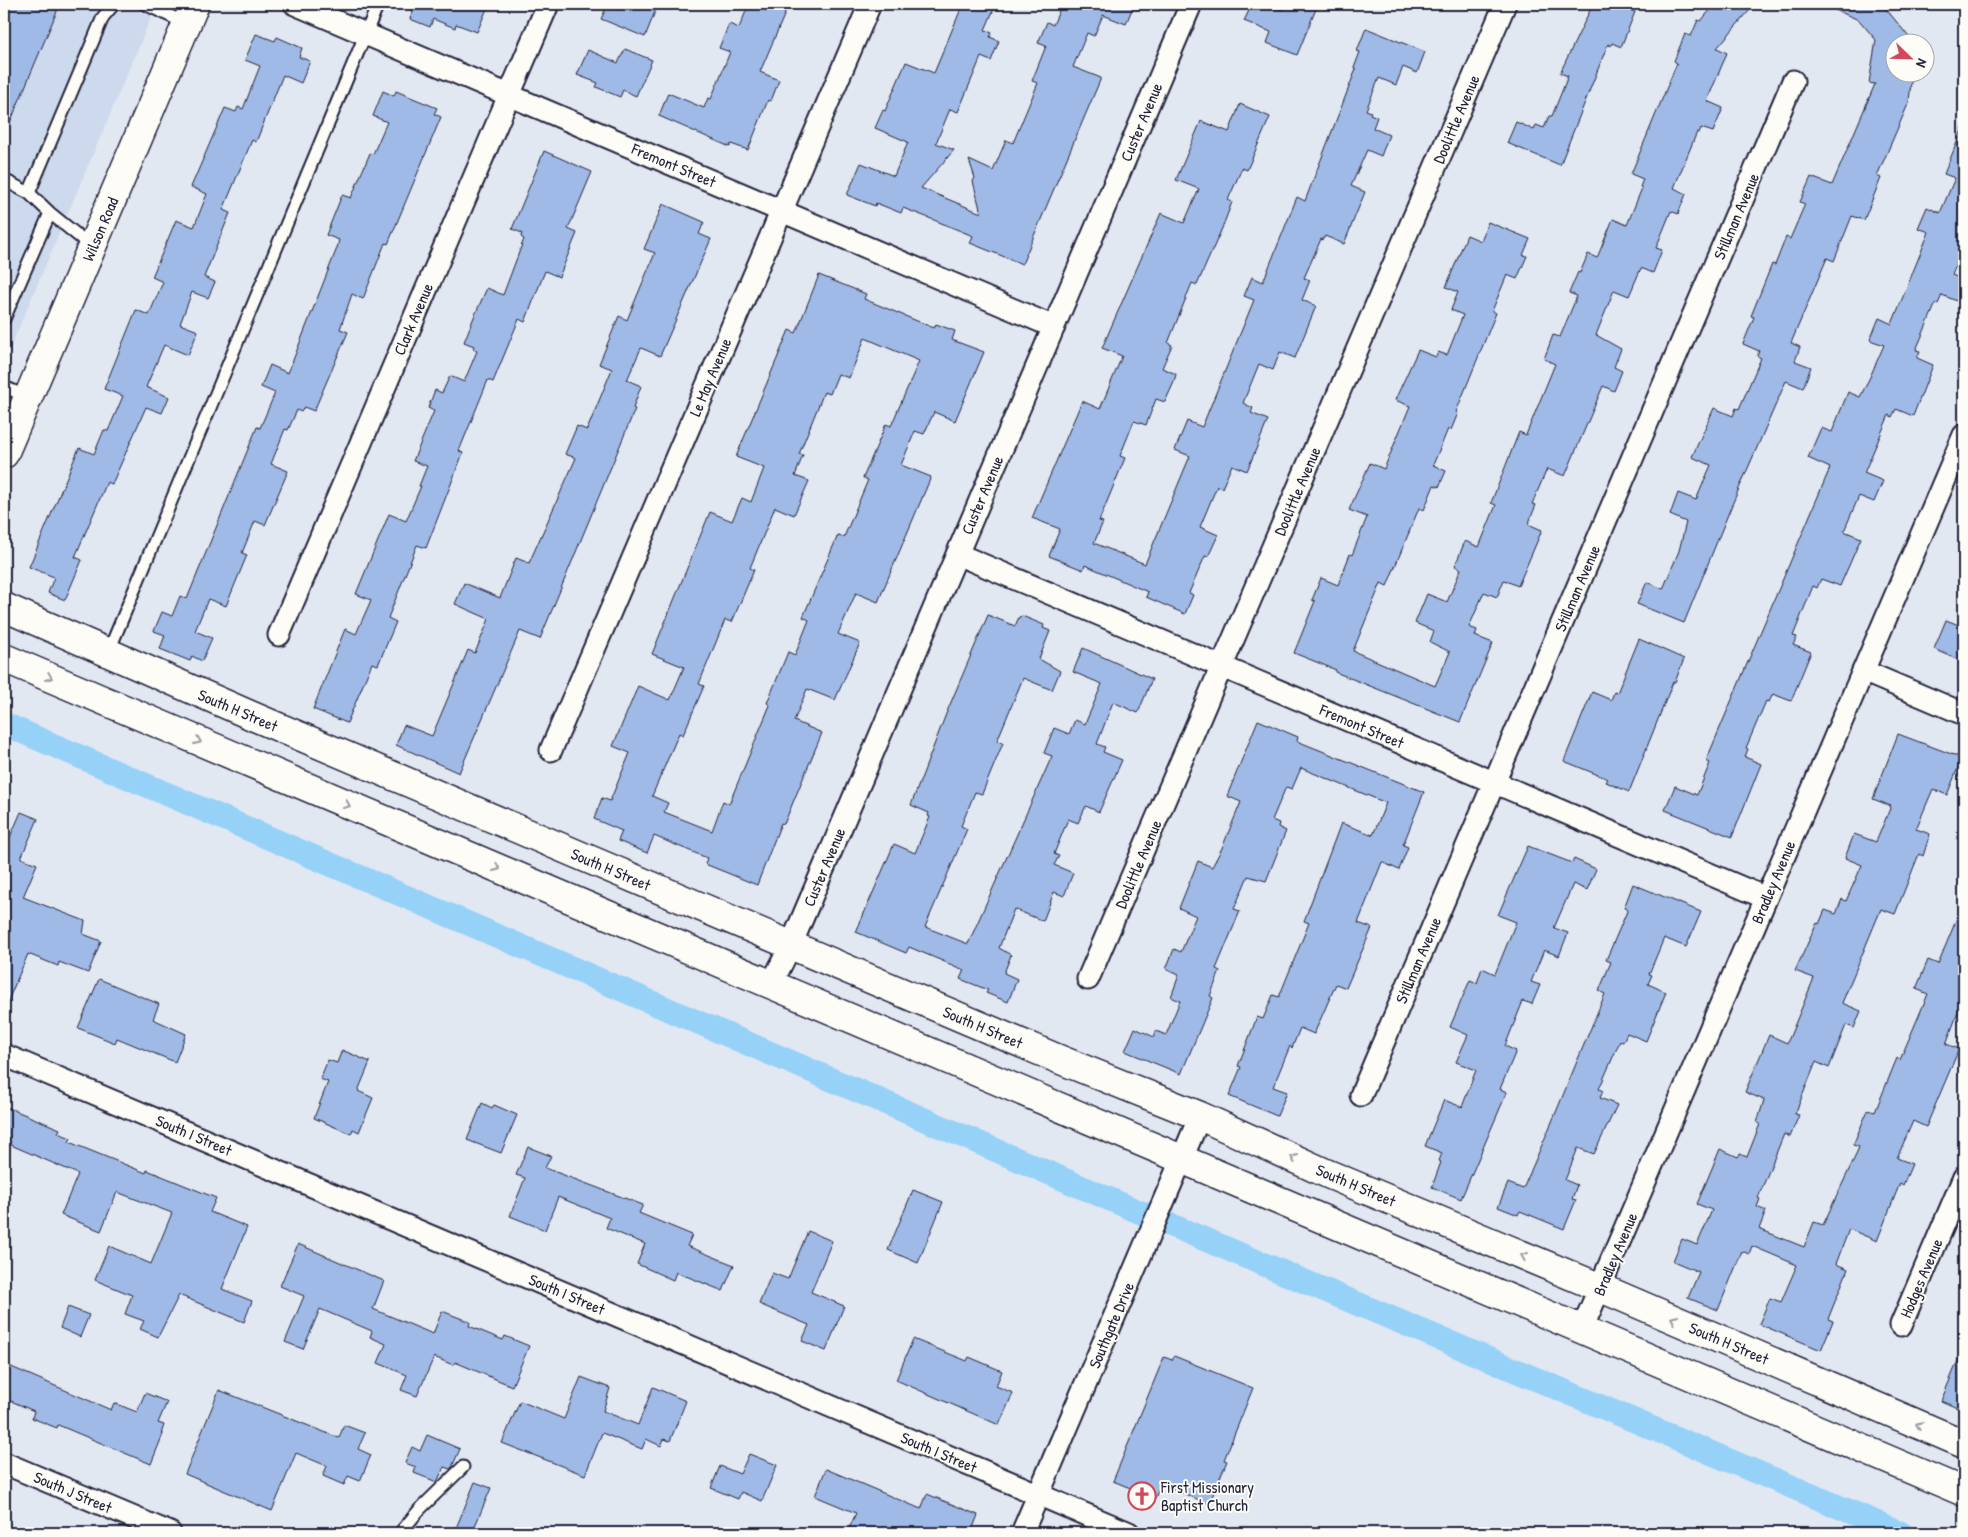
<svg xmlns="http://www.w3.org/2000/svg" width="1968" height="1537" font-family="'Patrick Hand',sans-serif">
<style>
.built{fill:#cddaee}
.lines{fill:none;stroke-linecap:round;stroke-linejoin:round}
.canal{stroke:#96d1f7;stroke-width:24}
.building{fill:#9fbae6;stroke:#22223b;fill-rule:evenodd}
.lane-casing{stroke:#22223b;stroke-width:15}
.street-casing{stroke:#22223b;stroke-width:25}
.secondary-casing{stroke:#22223b;stroke-width:31}
.lane{stroke:#fdfcf7;stroke-width:11}
.street{stroke:#fdfcf7;stroke-width:21}
.secondary{stroke:#fdfcf7;stroke-width:28}
.oneway{stroke:#9a9aa2}
.labels{text-anchor:middle;dominant-baseline:central;stroke-width:4;stroke-linejoin:round;paint-order:stroke}
.street-label{font-size:16px;fill:#22223b;stroke:#fdfcf7}
.poi-label{font-size:16px;fill:#22223b;stroke:#fdfcf7;text-anchor:start}
</style>
<rect width="100%" height="100%" fill="#e1e8f2"/>
<filter id="ink" filterUnits="userSpaceOnUse"><feTurbulence type="fractalNoise" baseFrequency=".02" numOctaves="2"/><feDisplacementMap in="SourceGraphic" scale="10" xChannelSelector="R" yChannelSelector="G"/><feConvolveMatrix kernelMatrix="1 2 1 2 8 2 1 2 1" color-interpolation-filters="sRGB"/></filter>
<g filter="url(#ink)">
<path class="built" d="M4 4H157L4 363Z"/>
<g class="lines">
<path class="canal" d="M4 724 1128 1207 1901 1533"/>
</g>
<path class="building" d="M4 4H60L4 137Z
M398 4H489L477 32 456 24 455 28 433 19 430 27 410 19 413 11Z
M608 4 625 10 627 4H658L645 37 601 19Z
M749 4H789L760 72 779 80 771 101 768 100 748 150 731 144 730 147 659 116 668 93 704 108 708 98 711 99 730 52 719 48 729 24 739 28Z
M963 4H996L985 30 992 33 990 37 999 41 991 61 981 57 958 112 950 109 936 143 954 150 921 188 981 213 973 181 975 178 969 160 993 171 1006 140 1013 143 1038 83 1032 81 1046 46 1038 43 1047 22 1053 25 1062 4H1134L1126 24 1103 15 1094 36 1087 33 1073 67 1101 78 1022 264 970 243 973 236 929 218 903 208 901 213 876 203 875 206 847 195 861 163 894 176 908 142 875 128 883 110 885 111 906 62 934 73Z
M1252 4H1267L1282 10 1285 4H1318L1297 55 1267 43 1271 32 1244 21Z
M1593 4H1633L1630 10 1635 12 1621 47 1612 43 1611 46 1608 44 1560 165 1507 143 1516 122 1534 130 1536 125 1544 128 1549 116H1552L1568 76 1560 73Z
M1715 4H1755L1717 48 1727 53 1707 101 1723 108 1713 132 1701 128 1699 133 1697 132 1674 188 1686 194 1678 214 1671 211 1656 248 1662 250 1653 273 1641 268 1629 296 1614 290 1596 335 1621 349 1614 367 1622 371 1614 391 1603 386 1565 476 1547 469 1532 504 1536 505 1528 524 1542 530 1518 586 1504 580 1497 597 1484 592 1469 627 1477 630 1475 636 1493 643 1460 722 1335 672 1336 670 1294 653 1315 601 1312 600 1321 578 1338 585 1350 554 1352 555 1367 517 1349 510 1370 463 1384 469 1410 406 1395 400 1418 350 1436 357 1438 352 1447 355 1463 315 1451 310 1458 292 1446 287 1467 235 1481 241 1488 222 1530 239 1523 255 1527 256 1517 279 1507 275 1492 311 1496 313 1456 412 1458 413 1451 430 1448 429 1433 465 1446 471 1439 487 1434 485 1424 510 1419 508 1387 586 1381 583 1353 651 1435 686 1450 652 1430 642 1434 631 1415 623 1427 594 1447 602 1461 569 1455 566 1465 541 1479 547 1496 505 1491 503 1519 432 1526 435 1555 364 1544 359 1553 335 1560 337 1577 296 1569 293 1578 272 1580 273 1588 254 1597 258 1613 219 1627 225 1642 188 1640 187 1643 179 1631 174 1677 63 1674 61 1685 34 1691 36 1698 20 1701 21Z
M1821 4H1882L1913 42H1896V72H1912L1909 102 1877 176 1881 178 1864 220 1852 216 1834 261 1827 258 1791 343 1800 347 1795 361 1811 367 1803 388 1786 381 1731 507 1684 623 1637 604 1647 582 1663 589 1679 551 1686 522 1670 515 1678 493 1696 500 1711 465 1692 457 1714 408 1733 416 1736 408 1739 409 1761 358 1757 356 1759 351 1743 344 1754 317 1751 316 1772 264 1775 265 1786 237 1790 239 1805 204 1800 202 1811 177 1832 185 1875 84 1869 83 1876 40 1859 20Z
M1366 28 1425 52 1417 73 1403 67 1396 85 1379 78 1366 110 1371 112 1370 114 1377 117 1373 128 1389 135 1381 156 1367 150 1351 186 1365 192 1344 244 1325 236 1323 240 1321 239 1304 278 1310 280 1302 300 1316 306 1295 358 1280 352 1273 370 1259 364 1243 403 1253 408 1251 413 1268 420 1247 471 1232 465 1222 488 1217 486 1200 527 1218 535 1208 557 1205 556 1189 593 1193 595 1185 614 1146 597 1148 592 1085 565 1083 570 1049 556 1060 529 1032 518 1082 401 1100 409 1122 356 1102 348 1161 213 1184 223 1199 189 1176 180 1201 121 1229 132 1240 104 1270 117 1247 170 1242 168 1228 200 1232 202 1223 226 1197 285 1192 283 1168 343 1172 345 1162 368 1176 374 1174 382 1165 402 1156 399 1146 425 1134 421 1120 456 1125 458 1099 521 1103 522 1094 543 1145 564 1190 456 1175 450 1187 421 1202 427 1254 300 1244 296 1252 277 1263 282 1297 197 1305 201 1356 69 1354 68 1360 52 1357 51Z
M256 34 275 41 277 37 302 48 299 57 310 61 301 83 283 75 256 142 252 140 223 210 230 213 204 277 215 282 208 298 192 292 180 324 198 331 188 355 164 345 146 387 169 397 162 413 146 407 112 484 107 482 75 557 82 560 65 600 48 593 54 577 29 567 79 448 94 454 104 430 108 431 123 396 104 389 136 310 149 315 163 282 152 277 176 220 194 227 207 194 191 187 225 108 236 112 238 107 243 109 260 66 245 60Z
M625 49 652 60 636 96 623 90 620 97 596 87 598 83 577 75 588 50 618 63Z
M383 91 394 96 396 91 437 108 434 114 441 117 388 244 385 243 363 299 352 294 340 329 348 332 314 411 304 407 301 412 297 410 288 430 285 429 271 464 288 471 265 525 255 521 242 553 247 555 226 606 208 599 195 631 212 638 202 661 192 656 190 661 160 649 165 635 154 631 162 612 172 616 180 596 187 599 257 427 260 428 275 393 261 387 270 365 288 373 337 248 339 240 326 235 342 195 351 198 370 153 373 154 387 122 373 116Z
M1964 125V245L1952 275 1964 280V304L1942 295 1938 304 1936 303 1916 350 1920 351 1917 358 1933 365 1913 416 1896 409 1892 417 1889 415 1880 436 1864 473 1883 481 1874 502 1859 496 1844 531 1861 538 1840 586 1821 579 1817 588 1813 586 1793 636 1797 637 1793 645 1811 652 1791 701 1773 694 1769 702 1766 701 1746 748 1748 749 1745 757 1761 764 1732 837 1665 810 1675 786 1697 795 1710 763 1706 761 1725 716 1830 468 1808 458 1821 428 1832 432 1848 392 1860 397 1870 377 1884 345 1870 340 1879 318 1892 324 1929 232 1918 228 1927 207 1940 213 1955 178 1944 174Z
M544 151 592 172 568 229 577 233 559 277 545 271 525 322 519 319 493 382 488 380 459 451 463 453 426 548 417 545 388 618 396 622 378 665 372 663 347 723 313 709 345 629 356 634 371 600 356 594 389 514 406 521 421 486H419L427 466 413 461 434 411 428 408 435 390 442 393 450 376 464 382 477 351 473 349 474 346 464 342 474 317 487 288 503 295 524 239 521 237 522 233 512 229Z
M663 204 704 222 699 234 711 239 660 356 641 348 627 380 641 386 633 408 635 409 540 639 520 631 459 773 396 745 404 725 432 736 468 650 475 653 489 619 455 604 464 583 500 598 516 558 529 563 576 458 565 454 577 426 587 430 612 369 599 364 619 316 627 320 655 253 644 249Z
M819 275 866 294 864 299 905 316 934 328 936 324 955 331 952 340 984 352 955 421 934 412 924 434 915 431 901 465 931 477 878 602 856 593 838 634 860 643 835 700 807 689 794 721 822 733 784 824 781 823 757 885 705 864 707 858 654 836 647 853 618 841 622 831 594 819 602 798 610 801 630 753 613 746 638 686 670 700 684 667 652 654 710 512 732 521 742 498 751 502 764 468 736 457 789 330 796 333ZM865 338 919 361 891 426 886 424 863 478 868 480 844 537 838 535 803 617 809 620 795 655 788 652 767 703 770 705 729 804 723 801 712 831 664 812 668 803 652 796 679 733 683 735 704 686 699 684 725 620 732 622 754 570 750 568 775 507 794 515 809 481 795 476 803 455 799 454 824 392 830 394 838 374 849 378Z
M988 615 1015 626 1019 617 1022 616 1044 625 1043 628 1050 631 1039 659 1060 671 1052 690 1023 678 997 741 1003 743 982 794 975 792 961 826 967 829 925 927 968 944 1052 756 1044 753 1054 728 1069 734 1075 720 1085 724 1102 684 1073 672 1083 648 1152 679 1138 713 1113 702 1097 744 1105 747 1103 752 1122 760 1099 812 1086 806 1078 823 1068 819 1054 854 1059 856 1054 865 1073 873 1064 896 1054 892 1043 921 1014 909 999 948 1011 955 1004 973 1017 979 1008 1002 986 993 988 990 960 979 964 970 909 947 906 953 856 932 894 844 915 853 930 817 928 816 929 813 911 805 946 714Z
M1946 620 1964 627V662L1934 649Z
M1639 639 1684 659 1675 682H1673L1629 792 1606 782 1608 779 1564 761 1592 692 1611 700 1614 692 1617 693Z
M1258 720 1298 737 1297 741 1424 792 1403 845 1408 847 1399 870 1382 862 1358 923 1372 928 1346 988 1336 984 1314 1034 1300 1028 1292 1048 1290 1046 1273 1087 1287 1092 1277 1116 1229 1096 1241 1067 1238 1066 1257 1017 1263 1019 1273 995 1279 997 1309 923 1304 921 1341 823 1373 835 1386 803 1301 768 1292 789 1286 787 1272 820 1279 823 1278 827 1286 831 1266 881 1248 876 1234 909 1240 911 1216 969 1220 971 1210 996 1213 998 1181 1074 1125 1051 1135 1028 1154 1037 1156 1031 1166 1035 1180 1001 1171 997 1179 975 1166 969 1174 949 1181 952 1196 916 1179 908 1198 861 1212 867 1222 848 1241 802 1227 796Z
M1898 734 1962 758 1947 795 1933 789 1916 829 1930 834 1923 856 1919 854 1895 914 1881 909 1842 1003 1861 1011 1854 1028 1846 1025 1829 1068 1816 1062 1795 1114 1799 1115 1790 1137 1784 1134 1758 1198 1760 1199 1757 1207 1766 1211 1759 1229 1804 1247 1814 1222 1823 1225 1855 1157 1859 1147 1853 1145 1868 1110 1875 1112 1897 1058 1900 1060 1928 994 1916 989 1928 960 1938 964 1964 901V1009L1960 1007 1946 1044 1959 1049 1926 1127 1913 1121 1897 1158 1912 1164 1903 1185 1900 1183 1877 1241 1849 1229 1836 1264 1848 1269 1828 1319 1833 1321 1821 1350 1759 1324 1770 1298 1781 1302 1797 1265 1752 1246 1749 1254 1742 1251 1718 1310 1688 1298 1699 1272 1673 1261 1682 1239 1697 1245 1712 1210 1697 1204 1720 1149 1738 1157 1740 1154 1747 1157 1760 1124 1757 1123 1764 1100 1745 1092 1769 1035 1787 1043 1791 1034 1814 978 1795 971 1817 923 1819 924 1825 910 1836 914 1842 899 1846 901 1862 865 1845 858 1854 834 1876 842 1891 806 1873 799Z
M21 812 38 819 21 858 37 864 23 897 85 921 83 934 101 941 88 973 59 962 58 966 28 954 4 1010V851Z
M1528 846 1572 863 1574 859 1596 869 1587 890 1573 884 1554 928 1568 933 1559 956 1544 950 1531 982 1540 985 1532 1004 1523 1001 1505 1046 1516 1051 1500 1089 1507 1092 1461 1199 1432 1187 1441 1162 1439 1161 1442 1153 1425 1146 1444 1100 1462 1107 1476 1070 1456 1062 1468 1035 1450 1027 1470 980 1477 983 1482 968 1495 974 1516 922 1498 915Z
M1633 884 1701 912 1686 947 1664 938 1649 974 1652 975 1648 984 1666 992 1646 1041 1627 1033 1623 1042 1620 1041 1599 1089 1603 1091 1600 1098 1617 1105 1594 1154 1578 1148 1565 1180 1577 1185 1572 1199 1576 1200 1564 1229 1520 1211 1518 1215 1498 1207 1508 1183 1523 1189 1554 1117 1605 994 1599 991 1611 962 1606 960 1628 909 1624 908Z
M99 979 159 1004 153 1019 186 1034 175 1062 117 1038 115 1043 78 1028Z
M342 1050 370 1062 358 1091 373 1098 359 1132 353 1129 351 1134 314 1118 328 1082 320 1079 328 1060 337 1063Z
M482 1103 492 1108 494 1105 517 1115 501 1153 467 1140Z
M4 1106 60 1129 58 1133 71 1138 69 1142 146 1173 147 1170 216 1198 210 1212 247 1227 222 1289 252 1301 244 1322 179 1295 158 1337 140 1329 144 1321 125 1314 132 1295 95 1280 109 1246 151 1264 172 1213 117 1192 101 1231 61 1215 78 1174 4 1142Z
M528 1147 551 1156 545 1168 643 1205 639 1213 692 1235 687 1246 734 1265 723 1291 676 1272 673 1280 637 1264 645 1244 606 1228 610 1218 558 1197 545 1230 510 1216 525 1178 516 1175Z
M913 1190 943 1202 918 1263 888 1250Z
M808 1231 832 1241 811 1292 844 1306 826 1351 802 1341 809 1325 759 1304 772 1273 788 1279Z
M298 1244 384 1281 373 1309 433 1334 442 1311 470 1322 469 1326 503 1340 505 1336 529 1346 512 1386 455 1362 453 1365 434 1357 417 1396 401 1390 407 1375 378 1363 386 1344 370 1337 372 1331 320 1309 303 1349 285 1342 304 1296 280 1286Z
M68 1307 89 1315 80 1337 60 1328Z
M913 1339 967 1361 969 1357 1002 1371 996 1386 1013 1393 999 1425 896 1380Z
M1964 1346V1411L1941 1401Z
M1174 1356 1253 1388 1224 1460 1227 1461 1209 1504 1161 1484 1155 1498 1113 1481 1164 1357 1172 1360Z
M9 1366 111 1410 114 1403 137 1412 145 1393 167 1402 158 1423 164 1425 161 1434H163L151 1464 58 1425 57 1428 32 1418 34 1411 4 1398V1377Z
M581 1377 610 1388 603 1411 638 1425 653 1387 686 1401 670 1441 664 1439 661 1446 646 1439 642 1449 602 1433 585 1475 502 1443 520 1401 564 1419Z
M219 1390 339 1438 344 1425 365 1433 358 1449 371 1455 360 1481 348 1476 344 1485 323 1476 327 1466 296 1453 272 1511 185 1474Z
M427 1435 460 1449 452 1467 450 1469 444 1467 437 1482 414 1473 416 1467 405 1463 412 1447 420 1451Z
M749 1454 777 1465 762 1501 741 1492 738 1499 711 1488 720 1466 740 1474Z
M826 1469 921 1509 927 1494 978 1515 971 1533H847L856 1513 815 1496Z
M475 1482 491 1488 472 1533H454Z"/>
<g class="lines">
<g class="lane-casing">
<path id="lane" d="M145 4 187 24
M4 180 29 193 50 213 92 247
M29 193 103 17 114 4
M4 319 50 213
M4 387 28 397
M108 653 378 4
M400 1533 420 1509 463 1467"/>
</g>
<g class="street-casing">
<path id="street" d="M295 4 1054 327
M957 554 1766 898
M279 635 548 4
M1863 671 1964 714
M551 750 870 4
M1088 979 1505 4
M771 985 791 945 1191 4
M4 1055 1129 1533
M1361 1095 1793 81
M1901 1325 1964 1177
M1582 1329 1964 435
M4 1463 170 1533
M1022 1533 1200 1116"/>
</g>
<g class="secondary-casing">
<path id="secondary" d="M4 454 195 4
M4 607 250 715 1056 1058 1200 1116 1328 1174 1601 1288 1964 1444
M4 658 1964 1492"/>
</g>
<use href="#lane" class="lane"/>
<use href="#street" class="street"/>
<use href="#secondary" class="secondary"/>
</g>
<defs><path id="oneway-chevron" d="M-2-3.5L2.5 0L-2 3.5" fill="none" stroke-width="1.6" stroke-linecap="round" stroke-linejoin="round" transform="scale(1.25)"/></defs>
<g class="oneway">
<use href="#oneway-chevron" transform="translate(49 677) rotate(23)"/>
<use href="#oneway-chevron" transform="translate(198 741) rotate(23)"/>
<use href="#oneway-chevron" transform="translate(347 805) rotate(23)"/>
<use href="#oneway-chevron" transform="translate(497 868) rotate(23)"/>
<use href="#oneway-chevron" transform="translate(1294 1158) rotate(-156)"/>
<use href="#oneway-chevron" transform="translate(1524 1256) rotate(-157)"/>
<use href="#oneway-chevron" transform="translate(1674 1319) rotate(-157)"/>
<use href="#oneway-chevron" transform="translate(1919 1425) rotate(-157)"/>
</g>
</g>
<defs>
<g id="church-ring" transform="scale(1.4375)"><circle r="9.5" fill="#fdfcf7" stroke="#d1495b" stroke-width="1.5"/><path d="M-1.2-6h2.4v3.5h3.3v2.4h-3.3V6h-2.4V-.1h-3.3v-2.4h3.3Z" fill="#d1495b"/></g>
</defs>
<g fill-rule="evenodd">
<use href="#church-ring" x="1142" y="1496"/>
</g>
<g class="labels">
<g class="street-label">
<text transform="translate(1456 119) rotate(-67)">Doolittle Avenue</text>
<text transform="translate(1141 122) rotate(-67)">Custer Avenue</text>
<text transform="translate(674 165) rotate(23)">Fremont Street</text>
<text transform="translate(1736 216) rotate(-67)">Stillman Avenue</text>
<text transform="translate(100 229) rotate(-67)">Wilson Road</text>
<text transform="translate(413 319) rotate(-67)">Clark Avenue</text>
<text transform="translate(710 377) rotate(-67)">Le May Avenue</text>
<text transform="translate(1297 491) rotate(-67)">Doolittle Avenue</text>
<text transform="translate(982 495) rotate(-67)">Custer Avenue</text>
<text transform="translate(1577 588) rotate(-67)">Stillman Avenue</text>
<text transform="translate(238 710) rotate(23)">South H Street</text>
<text transform="translate(1362 726) rotate(23)">Fremont Street</text>
<text transform="translate(1138 864) rotate(-67)">Doolittle Avenue</text>
<text transform="translate(824 867) rotate(-67)">Custer Avenue</text>
<text transform="translate(611 869) rotate(23)">South H Street</text>
<text transform="translate(1773 882) rotate(-67)">Bradley Avenue</text>
<text transform="translate(1418 960) rotate(-67)">Stillman Avenue</text>
<text transform="translate(983 1027) rotate(23)">South H Street</text>
<text transform="translate(194 1135) rotate(23)">South I Street</text>
<text transform="translate(1356 1185) rotate(23)">South H Street</text>
<text transform="translate(1615 1254) rotate(-67)">Bradley Avenue</text>
<text transform="translate(1921 1278) rotate(-67)">Hodges Avenue</text>
<text transform="translate(567 1294) rotate(23)">South I Street</text>
<text transform="translate(1111 1325) rotate(-67)">Southgate Drive</text>
<text transform="translate(1729 1343) rotate(23)">South H Street</text>
<text transform="translate(939 1452) rotate(23)">South I Street</text>
<text transform="translate(73 1492) rotate(23)">South J Street</text>
</g>
<g class="poi-label">
<text x="1161" y="1487">First Missionary<tspan x="1161" dy="18">Baptist Church</tspan></text>
</g>
</g>
<rect width="1968" height="1537" fill="none" stroke="#fdfcf7" stroke-width="20"/>
<rect x="10" y="10" width="1948" height="1517" fill="none" stroke="#22223b" stroke-width="2" filter="url(#ink)"/>
<g transform="translate(1910 58) rotate(113)"><circle r="24" fill="#fdfcf7" stroke="#a5a5ac"/>
<path d="M0-4L9 19L0 12L-9 19Z" fill="#d1495b"/>
<text y="-8" font-size="14" font-weight="bold" text-anchor="middle" fill="#22223b">N</text>
</g>
</svg>
